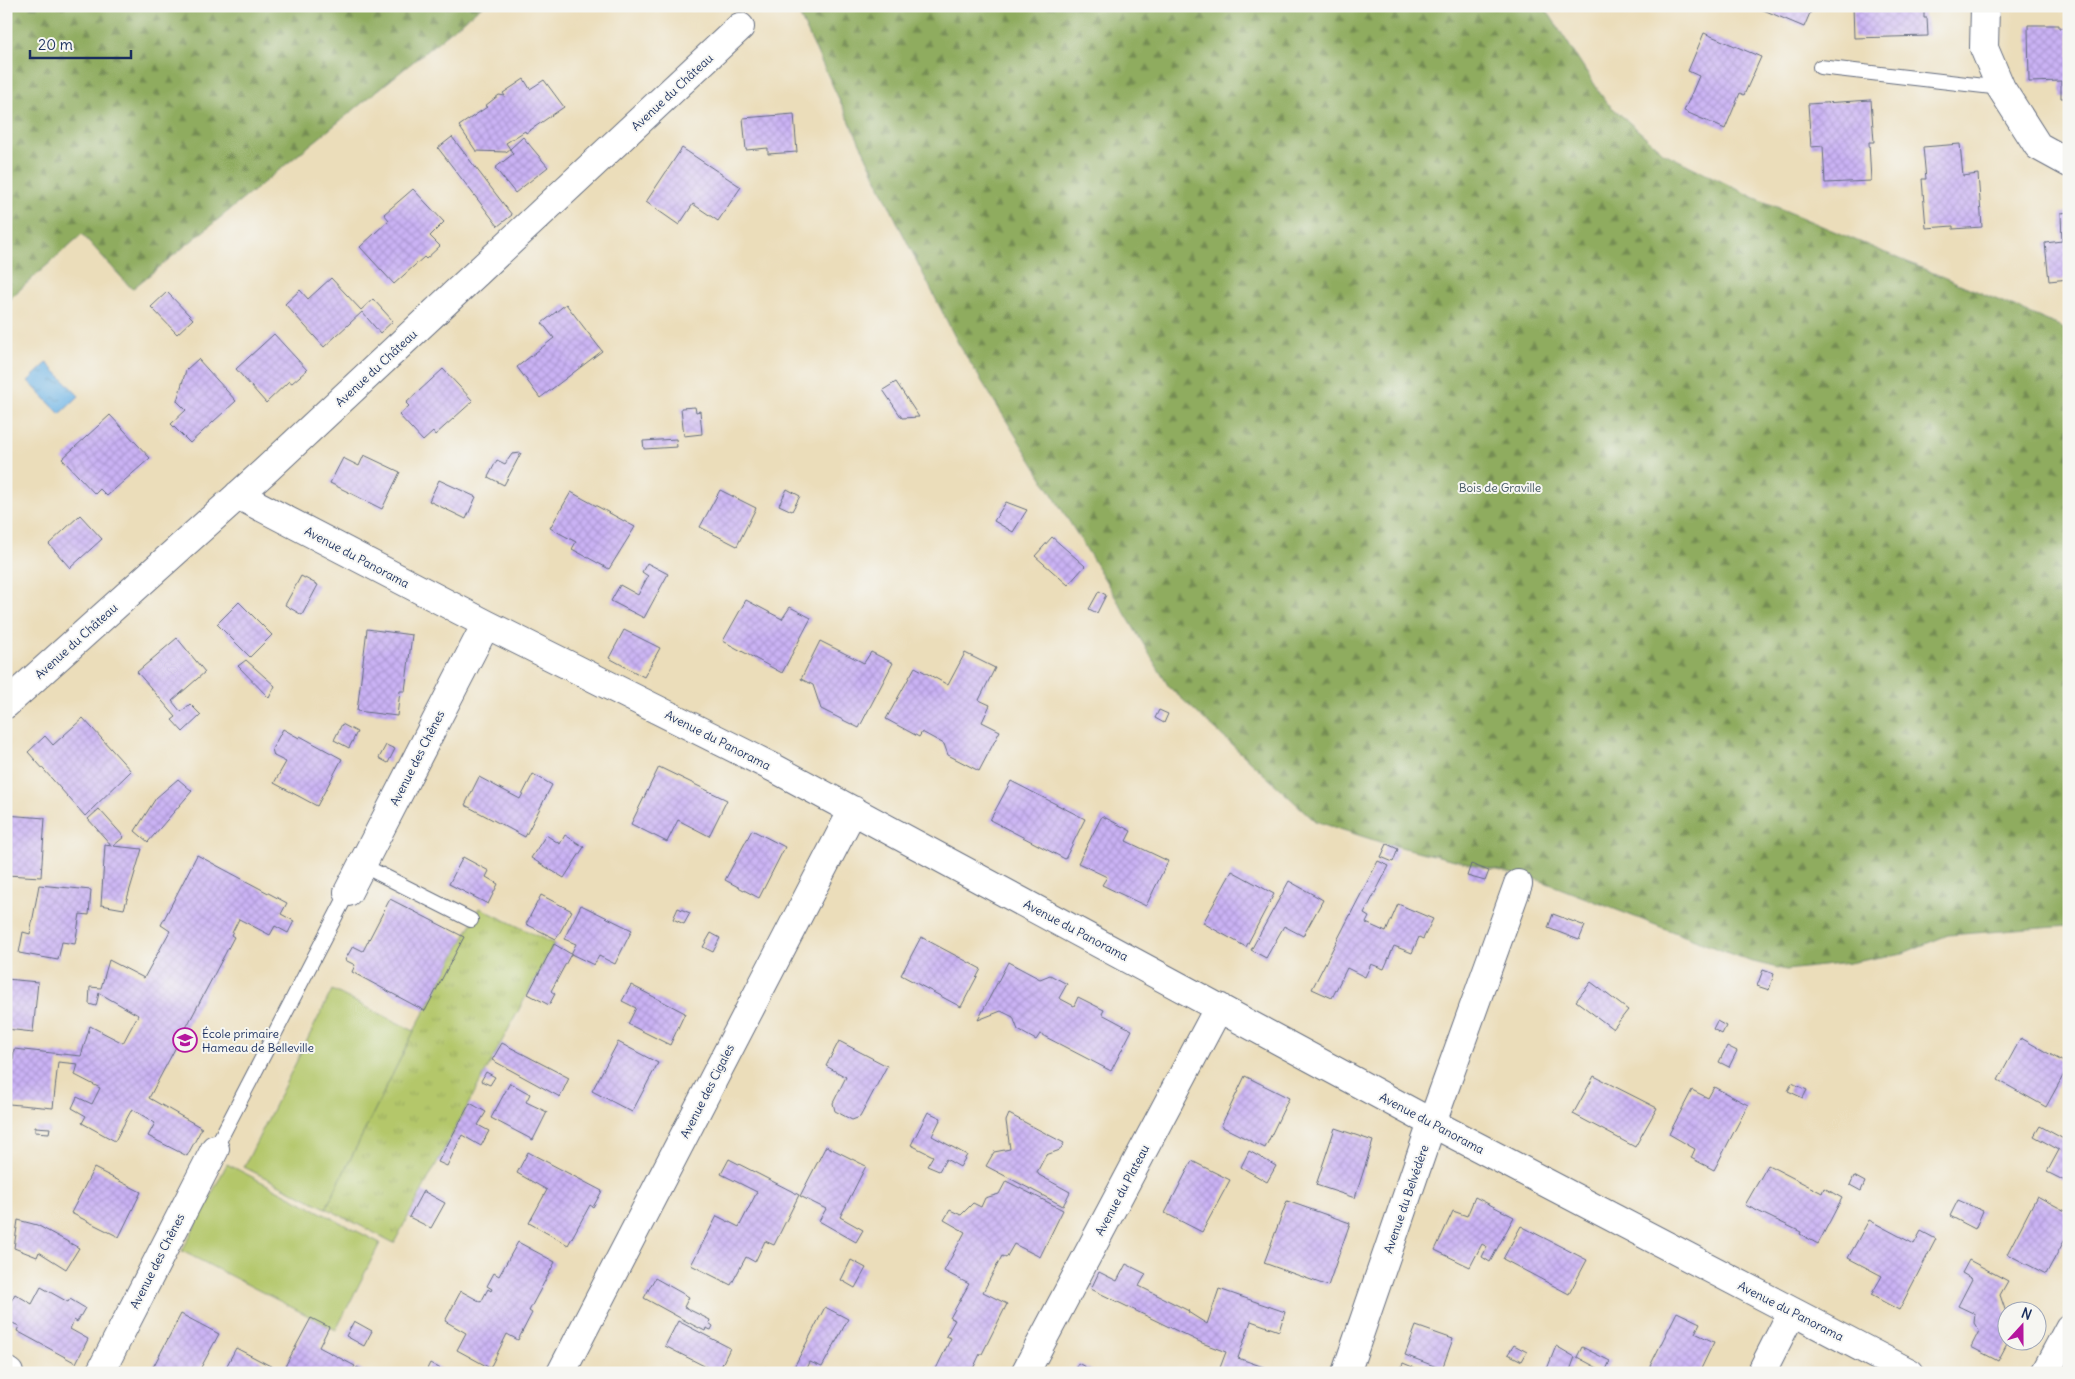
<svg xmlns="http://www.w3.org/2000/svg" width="2075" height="1379" font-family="Delius,sans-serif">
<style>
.grass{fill:url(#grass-tufts);stroke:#687b64}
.forest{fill:url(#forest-firs);stroke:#556e5e}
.garden{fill:#b4c76b;stroke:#687b64}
.water{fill:url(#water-ripples);stroke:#4572a2}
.building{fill:url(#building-cross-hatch)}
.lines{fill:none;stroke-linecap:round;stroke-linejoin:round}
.lane-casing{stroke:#646c7e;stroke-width:16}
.street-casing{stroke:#646c7e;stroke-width:30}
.lane{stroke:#fff;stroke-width:14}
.street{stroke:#fff;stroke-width:28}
.labels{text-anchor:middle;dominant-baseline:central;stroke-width:4;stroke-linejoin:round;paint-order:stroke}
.street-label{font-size:12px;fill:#1b2f5e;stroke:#f6f6f2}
.park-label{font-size:12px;fill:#415561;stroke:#f6f6f2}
.poi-label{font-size:12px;fill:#1b2f5e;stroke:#f6f6f2;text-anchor:start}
</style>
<defs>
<pattern id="grass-tufts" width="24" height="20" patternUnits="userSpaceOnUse" patternTransform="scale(1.25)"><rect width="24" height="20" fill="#b4c76b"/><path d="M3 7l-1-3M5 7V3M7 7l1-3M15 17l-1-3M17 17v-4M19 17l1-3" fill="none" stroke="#9aab5f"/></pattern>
<pattern id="forest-firs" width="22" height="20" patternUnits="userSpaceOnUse" patternTransform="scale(1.25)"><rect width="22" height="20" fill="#8fac5f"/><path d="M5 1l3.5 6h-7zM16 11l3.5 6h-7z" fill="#748c52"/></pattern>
<pattern id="water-ripples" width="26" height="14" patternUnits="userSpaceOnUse" patternTransform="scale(1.25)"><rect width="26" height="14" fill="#6fb5e6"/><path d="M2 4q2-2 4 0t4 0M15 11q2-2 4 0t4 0" fill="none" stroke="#5a94be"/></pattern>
<pattern id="building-cross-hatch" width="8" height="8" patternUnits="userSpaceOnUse" patternTransform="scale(1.25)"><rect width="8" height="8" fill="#cab2f4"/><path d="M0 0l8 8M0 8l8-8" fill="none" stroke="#ad99d4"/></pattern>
</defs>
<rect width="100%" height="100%" fill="#f6f6f2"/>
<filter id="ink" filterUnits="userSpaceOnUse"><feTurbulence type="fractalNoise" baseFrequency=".02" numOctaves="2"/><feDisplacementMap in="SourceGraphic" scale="10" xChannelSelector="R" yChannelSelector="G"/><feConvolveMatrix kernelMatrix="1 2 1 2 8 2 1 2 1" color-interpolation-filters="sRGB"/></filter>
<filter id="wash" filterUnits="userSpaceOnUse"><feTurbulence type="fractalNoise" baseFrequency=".0096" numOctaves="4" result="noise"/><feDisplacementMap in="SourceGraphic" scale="20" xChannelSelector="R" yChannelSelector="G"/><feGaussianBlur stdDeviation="1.12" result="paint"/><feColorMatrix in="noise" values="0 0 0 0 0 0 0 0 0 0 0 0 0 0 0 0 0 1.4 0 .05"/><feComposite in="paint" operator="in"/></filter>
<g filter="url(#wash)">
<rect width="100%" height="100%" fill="#ebddba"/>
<path class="grass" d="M480 908 554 944 394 1243 326 1208 414 1031Z"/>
<path class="forest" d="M6 6H482L132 289 82 234 6 302Z
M693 6H1544L1606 102 1664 153 1753 197 2069 330V926L1948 935 1903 953 1849 963 1786 970 1749 961 1539 880 1383 843 1315 821 1169 687 1092 558 958 343 899 226 796 8Z"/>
<path class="garden" d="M332 990 414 1031 326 1208 244 1167Z
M227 1164 380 1243 336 1330 182 1251Z"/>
<path class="water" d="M47 363 79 396 60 414 28 381Z"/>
<g id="blocks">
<path class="building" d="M1754 6H1813L1804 27Z
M1853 6H1924V18H1927L1928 36 1854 38Z
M2028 25H2059V28H2069V98H2061V81L2029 82Z
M1704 33 1761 57 1744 95 1740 93 1725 129 1684 111 1699 76 1688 71Z
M524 79 530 89 544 80 564 107 526 133 525 131 506 143 510 149 506 152 476 151 459 126 487 107 485 106 499 95 505 96 503 93Z
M1871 100 1874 142H1869L1871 181 1825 183 1823 146 1811 147 1808 104Z
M794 114 797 152 768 154V148L746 150 743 118Z
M452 137 512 215 498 226 438 148Z
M523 137 548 167 515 193 495 168 513 154 510 149Z
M1960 144 1963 176 1978 174 1982 227 1953 229V226L1926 228 1922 179H1926L1923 147Z
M682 148 741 187 718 221 693 204 679 225 646 202Z
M413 189 444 222 430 236 440 246 426 259 424 257 394 284 360 247 389 220 384 214Z
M2069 212V279L2049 281 2045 243 2062 241 2061 213Z
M331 278 361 310 373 299 393 321 380 333 362 312 324 347 285 304 300 290 308 299Z
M167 292 193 319 177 334 151 307Z
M566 304 602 351 540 398 517 367 554 338 542 323Z
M274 334 307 370 292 383 289 381 266 403 236 369Z
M198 359 236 401 190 443 171 424 186 410 177 401 186 370Z
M443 369 473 401 435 435 433 432 423 441 399 415 409 406 406 403Z
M896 382 919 417 902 418 883 390Z
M695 407 696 412 700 411 702 434 684 436 681 408Z
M110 415 150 458 107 496 100 489 95 494 62 459Z
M676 439 677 447 644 449 643 441Z
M521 453 504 485 488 477 497 460 505 464 512 454Z
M364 455 400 472 382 509 330 483 343 458 359 466Z
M439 480 476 497 466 519 429 501Z
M787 489 800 496 792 511 779 505Z
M720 490 756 508 737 546 700 527Z
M571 492 635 527 609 569 572 549 576 542 550 528Z
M1006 502 1027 510 1013 532 994 521Z
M80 515 102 539 70 568 49 544Z
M1052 537 1085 566 1068 585 1035 556Z
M647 563 668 574 644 618 611 601 620 585 638 595 648 576 642 572Z
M301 576 318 585 302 615 285 605Z
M1099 591 1106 595 1097 613 1089 609Z
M746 600 782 619 790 607 811 618 782 673 723 641Z
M239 602 272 635 250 657 217 624Z
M367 629 412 635 405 691H400L397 716 357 711Z
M624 630 660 648 644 677 609 658Z
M177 638 205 672 172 701 181 712 190 704 201 715 183 732 172 720 176 717 137 672Z
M820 641 864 663 871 652 893 663 859 728 821 709 813 685 801 679Z
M965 653 995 668 979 700 990 705 982 722 1000 731 979 771 948 755 944 744 922 732 919 737 886 719 915 667 948 685Z
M246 660 275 686 269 698 238 666Z
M1159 710 1168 714 1164 723 1155 718Z
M83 718 131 771 85 816 28 752 45 736 53 745Z
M342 724 357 732 349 748 334 740Z
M283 729 299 738 300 736 342 759 317 806 274 783 286 762 274 756 272 749Z
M386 745 395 749 388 763 379 758Z
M659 767 727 800 709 836 678 820 667 842 631 824Z
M533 774 552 785 525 837 465 805 479 777 520 799Z
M178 779 192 791 148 842 135 831 156 798Z
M1011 781 1085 819 1065 859 990 820Z
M99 809 124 837 113 846 142 849 124 909 101 905 105 845 112 846 88 819Z
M6 815 45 818 41 877 6 875Z
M1102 816 1131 831 1126 841 1168 861 1146 906 1102 885 1107 877 1078 863Z
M752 830 785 847 759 898 725 880Z
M546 835 560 844 565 835 584 847 564 878 531 858Z
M1387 844 1398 849 1393 862 1381 857Z
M197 855 287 903 281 914 294 921 288 933 275 926 270 935 239 919 231 935 234 937 149 1098 202 1128 187 1156 148 1136 155 1123 132 1109 115 1141 82 1123 86 1116 72 1108 77 1097 92 1104 100 1088 75 1075 78 1064 58 1062 53 1108 9 1104 14 1049 81 1056 90 1026 123 1043 138 1015 99 993 96 1006 89 1004 90 987 101 988 109 960 144 978 170 931 161 925Z
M463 857 489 871 486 877 498 884 488 904 449 884Z
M1378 861 1389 866 1364 914 1369 917 1366 923 1386 932 1398 904 1433 919 1423 939 1419 937 1412 953 1394 946 1384 969 1371 964 1365 977 1347 968 1332 998 1312 989Z
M1471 864 1489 871 1485 881 1467 876Z
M1232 871 1274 894 1246 947 1203 923Z
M1289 881 1323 900 1303 936 1284 926 1266 958 1251 950Z
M39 885 91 890 89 915 80 914 75 944 62 942 58 960 19 953 23 932 30 934Z
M541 895 572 911 556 939 526 924Z
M390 899 464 937 425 1011 352 972 355 965 345 960 353 946 363 951Z
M581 905 632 930 615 964 599 956 594 965 571 954 576 944 564 939Z
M678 908 690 913 684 924 673 919Z
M1553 914 1585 926 1579 940 1548 928Z
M711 933 720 938 713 952 703 947Z
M921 937 981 969 961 1007 901 975Z
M554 944 571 954 551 991 555 994 549 1005 528 994Z
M1008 962 1040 979 1050 975 1067 984 1059 998 1074 1006 1078 997 1104 1010 1102 1014 1132 1030 1111 1071 1040 1034 1036 1040 1018 1030 1013 1017 1001 1011 978 1020Z
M1763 970 1774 974 1769 990 1757 986Z
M6 979 38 982 33 1032 6 1029Z
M1591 982 1628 1010 1613 1029 1576 1001Z
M631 985 685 1013 670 1045 628 1024 636 1008 622 1001Z
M1717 1021 1726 1026 1722 1034 1713 1029Z
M2021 1038 2069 1065 2046 1107 1998 1080Z
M839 1041 887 1066 860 1117 852 1120 835 1111 833 1103 846 1077 826 1066Z
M618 1042 658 1063 632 1112 592 1091Z
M502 1043 569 1078 560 1097 492 1060Z
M1727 1046 1737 1051 1729 1067 1719 1062Z
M486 1072 495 1077 490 1085 481 1081Z
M1245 1076 1289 1098 1265 1148 1221 1126Z
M1594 1076 1657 1108 1635 1147 1573 1114Z
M510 1083 530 1094 526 1102 547 1112 533 1140 491 1118Z
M1792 1083 1807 1090 1803 1098 1788 1091Z
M1714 1087 1748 1105 1714 1170 1691 1158 1695 1149 1669 1134 1692 1090 1708 1098Z
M470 1103 486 1112 478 1125 489 1131 481 1146 462 1135 447 1166 438 1162Z
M928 1112 941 1118 932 1136 967 1155 960 1167 946 1159 939 1171 927 1166 933 1156 911 1145Z
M1009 1114 1064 1143 1060 1150 1046 1155 1037 1172 1039 1175 1070 1192 1063 1206 986 1166 994 1152 1010 1149 1006 1121Z
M2040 1126 2069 1142V1183L2047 1172 2059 1150 2034 1136Z
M35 1127 50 1128 49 1133 35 1132Z
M1335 1128 1373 1141 1355 1198 1316 1185Z
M826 1146 866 1166 840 1217 863 1230 856 1242 819 1221 826 1209 800 1196Z
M1249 1151 1276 1166 1267 1182 1241 1167Z
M528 1152 602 1191 593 1207 590 1205 568 1245 529 1223 547 1190 517 1173Z
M729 1159 799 1195 774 1245 765 1241 755 1262 746 1257 731 1285 691 1265 717 1216 739 1227 757 1192 721 1174Z
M1192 1161 1230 1180 1202 1232 1165 1213Z
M1768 1165 1822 1193 1824 1188 1842 1198 1818 1244 1800 1234 1801 1232 1745 1205Z
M94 1168 141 1192 119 1237 71 1213Z
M1854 1176 1865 1182 1861 1191 1850 1185Z
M1006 1181 1063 1210 1040 1257 1014 1244 1006 1258 1002 1256 983 1292 1007 1304 982 1354H980L971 1373H934L951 1338 946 1336 955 1320 950 1318 969 1284 944 1271 965 1232 944 1220 950 1210 961 1215 973 1203 981 1207 985 1198 999 1194Z
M423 1191 445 1203 431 1228 409 1217Z
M2037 1196 2069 1213V1232L2046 1274 2007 1254Z
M1475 1197 1514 1217 1490 1262 1482 1257 1487 1247 1482 1244 1470 1267 1435 1250 1453 1211 1467 1216Z
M1958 1200 1983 1211 1975 1229 1950 1216Z
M1287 1201 1350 1223 1328 1286 1264 1263Z
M18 1220 37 1225 79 1248 66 1269 39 1252 37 1257 14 1248Z
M1869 1220 1914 1244 1921 1231 1936 1239 1899 1310 1871 1295 1882 1276 1848 1258Z
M1521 1226 1587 1260 1569 1294 1503 1259Z
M518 1242 555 1262 529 1311 532 1313 518 1340 507 1334 490 1368 457 1350 466 1333 445 1321 461 1291 481 1302 488 1289 491 1291 492 1289 487 1286 494 1273 499 1276Z
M851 1260 866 1268 855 1288 841 1280Z
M1969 1260 2008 1281 2000 1295 2008 1318V1342L1998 1361 1971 1347 1979 1331 1974 1323 1975 1314 1958 1306 1972 1279 1962 1273Z
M1126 1264 1146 1274 1139 1286 1189 1311 1188 1312 1207 1324 1219 1289 1285 1312 1279 1331 1251 1321 1238 1358 1269 1369 1268 1373H1218L1226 1352 1202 1343 1091 1289 1099 1272 1117 1281Z
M655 1278 689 1297 684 1307 710 1320 709 1323 713 1326 711 1330 706 1328 705 1331 693 1325 644 1298Z
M41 1287 68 1302 70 1299 85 1308 77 1322 74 1320 70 1329 88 1339 76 1363 17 1331 19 1326 6 1320V1310L15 1294 32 1304Z
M825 1307 848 1319 837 1340 822 1367 810 1362 805 1373H791Z
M1677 1312 1700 1323 1695 1333 1714 1342 1699 1373H1648L1647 1372Z
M181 1314 219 1334 198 1373H153L151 1371Z
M311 1318 329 1327 319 1347 355 1366 351 1373H223L236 1348 282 1372Z
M354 1321 372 1331 364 1346 346 1336Z
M678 1321 730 1348 718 1373 665 1346Z
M1416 1326 1453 1339 1442 1369 1405 1355Z
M1514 1345 1527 1352 1522 1361 1508 1354Z
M1556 1346 1575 1357 1569 1373H1554L1547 1369Z
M1582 1347 1610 1361 1605 1372 1577 1357Z
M430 1363 448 1373H425Z
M1078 1363 1096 1373H1073Z
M1403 1363 1427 1373H1399Z
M357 1367 367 1373H354Z
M765 1367 776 1373H761Z"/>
</g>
</g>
<g filter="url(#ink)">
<use href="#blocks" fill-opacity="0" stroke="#646c7e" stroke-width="1"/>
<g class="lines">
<g class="lane-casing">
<path id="lane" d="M1820 67 2001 88
M362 865 471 920
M215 1149 348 892"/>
</g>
<g class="street-casing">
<path id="street" d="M1985 6 1984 48 2001 88 2038 146 2069 163
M238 495 486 624 774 768 1432 1123 1910 1373
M6 704 264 472 740 27
M348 892 486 624
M6 1371 9 1373
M100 1373 215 1149
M561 1373 853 810
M1025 1373 1219 1007
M1346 1373 1432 1123 1518 884
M1761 1373 1792 1312
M2045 1373 2069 1328"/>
</g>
<use href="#lane" class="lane"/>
<use href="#street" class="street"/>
</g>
</g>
<defs>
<g id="school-ring" transform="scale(1.25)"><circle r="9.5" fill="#f6f6f2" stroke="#b5179e" stroke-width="1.5"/><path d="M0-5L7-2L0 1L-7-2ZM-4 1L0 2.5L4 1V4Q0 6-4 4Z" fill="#b5179e"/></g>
</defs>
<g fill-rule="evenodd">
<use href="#school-ring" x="185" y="1040"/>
</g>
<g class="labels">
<g class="street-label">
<text transform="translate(672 92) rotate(-43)">Avenue du Château</text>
<text transform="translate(376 368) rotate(-43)">Avenue du Château</text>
<text transform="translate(357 557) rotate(28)">Avenue du Panorama</text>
<text transform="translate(76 641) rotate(-42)">Avenue du Château</text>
<text transform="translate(718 740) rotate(27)">Avenue du Panorama</text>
<text transform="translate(417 758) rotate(-63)">Avenue des Chênes</text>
<text transform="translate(1076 930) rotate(28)">Avenue du Panorama</text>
<text transform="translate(707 1091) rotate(-63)">Avenue des Cigales</text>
<text transform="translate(1432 1123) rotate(28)">Avenue du Panorama</text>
<text transform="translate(1122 1190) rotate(-62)">Avenue du Plateau</text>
<text transform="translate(1406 1199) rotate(-71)">Avenue du Belvédère</text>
<text transform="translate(157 1261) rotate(-63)">Avenue des Chênes</text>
<text transform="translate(1791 1311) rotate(27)">Avenue du Panorama</text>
</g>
<g class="park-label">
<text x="1500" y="487">Bois de Graville</text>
</g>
<g class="poi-label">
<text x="202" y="1033">École primaire<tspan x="202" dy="14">Hameau de Belleville</tspan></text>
</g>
</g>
<rect width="2075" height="1379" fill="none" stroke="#f6f6f2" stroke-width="25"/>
<g transform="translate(2022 1326) rotate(21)"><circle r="24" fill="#f6f6f2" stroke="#9ea6b7"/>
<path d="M0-4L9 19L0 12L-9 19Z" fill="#b5179e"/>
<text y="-8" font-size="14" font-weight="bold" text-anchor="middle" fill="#1b2f5e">N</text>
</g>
<path d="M30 50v8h101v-8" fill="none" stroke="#1b2f5e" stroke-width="2.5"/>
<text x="38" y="50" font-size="15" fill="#1b2f5e" stroke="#f6f6f2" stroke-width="4" paint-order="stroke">20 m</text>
</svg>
